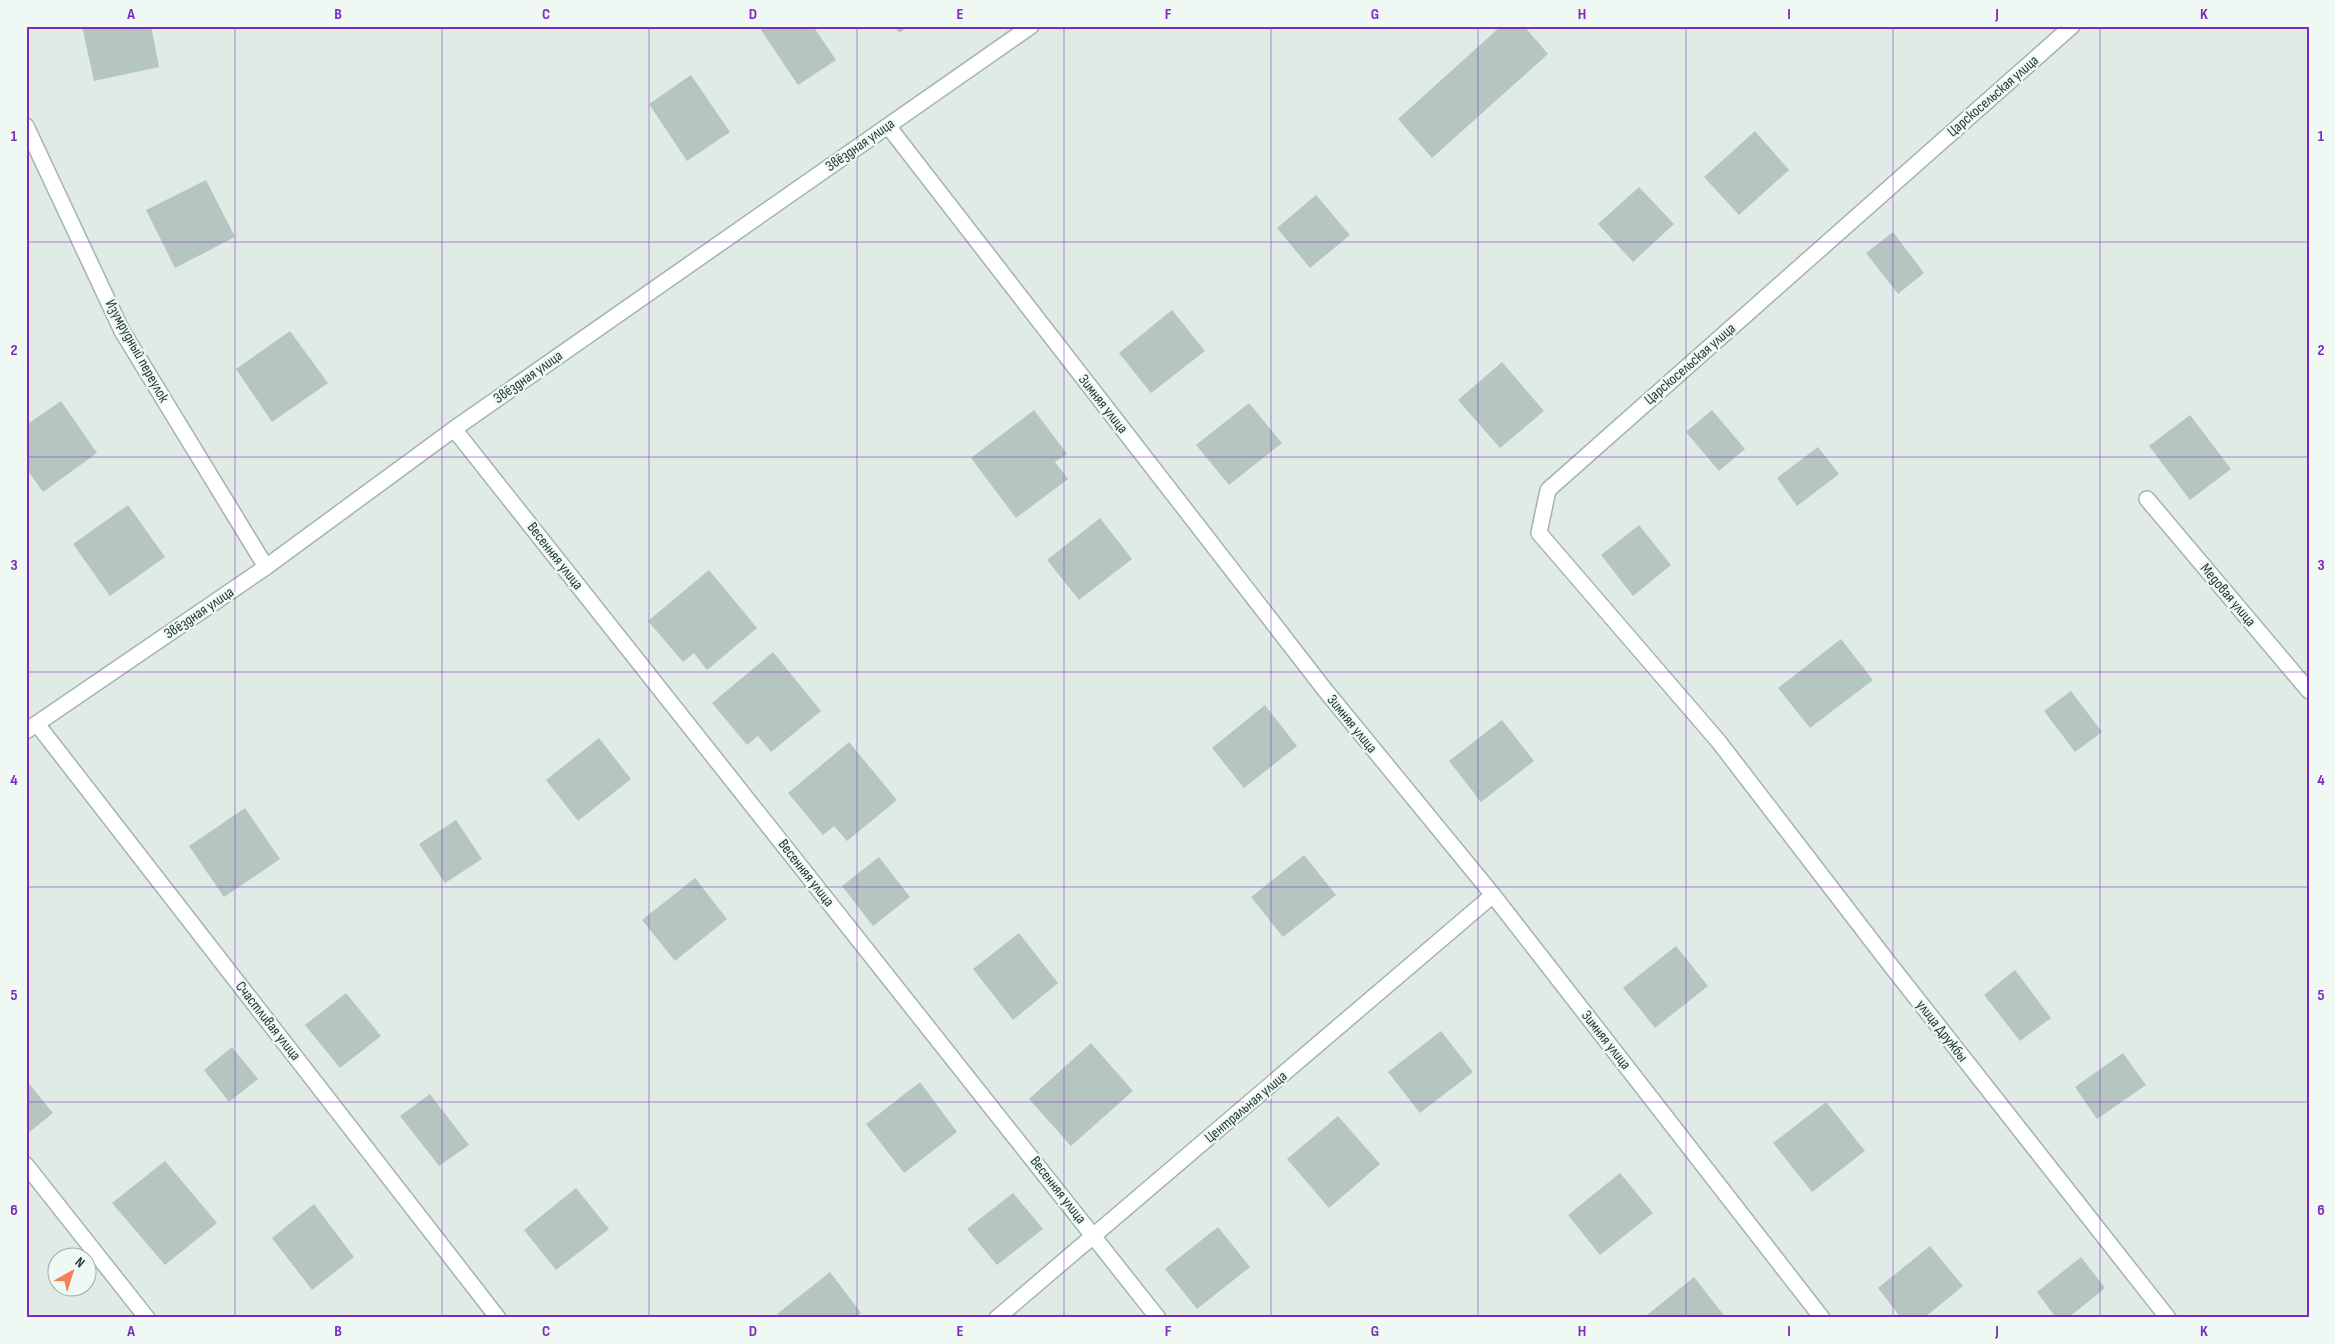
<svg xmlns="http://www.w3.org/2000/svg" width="2335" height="1344" font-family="'Sofia Sans Condensed',sans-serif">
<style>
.building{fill:#b5c6c0}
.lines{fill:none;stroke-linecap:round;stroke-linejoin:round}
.lane-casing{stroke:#a3b3ad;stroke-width:18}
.street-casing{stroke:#a3b3ad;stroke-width:18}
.lane{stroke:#fff;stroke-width:15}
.street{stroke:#fff;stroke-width:15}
.grid{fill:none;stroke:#7b2cbf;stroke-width:1;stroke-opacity:0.55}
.labels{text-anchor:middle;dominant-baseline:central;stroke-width:4.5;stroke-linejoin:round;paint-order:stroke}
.street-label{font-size:15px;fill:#203c35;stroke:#f0f8f4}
.neatline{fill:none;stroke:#7b2cbf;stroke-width:2}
.grid-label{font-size:16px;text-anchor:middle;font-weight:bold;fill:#7b2cbf}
</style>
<rect width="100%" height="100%" fill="#e0ebe6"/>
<path class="building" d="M82 26H151L159 67 94 81Z
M766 26H813L836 60 798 85 761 30Z
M895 26H909L899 33Z
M1501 26H1524L1548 54 1432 158 1398 119Z
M691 75 730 132 687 161 649 104Z
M1755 131 1789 170 1739 215 1704 177Z
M206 180 235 237 175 268 146 210Z
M1639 187 1674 224 1633 262 1598 224Z
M1316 195 1350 235 1310 268 1277 228Z
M1893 232 1924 273 1898 294 1866 253Z
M1172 310 1205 351 1151 393 1119 353Z
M290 331 328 383 272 422 236 369Z
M1502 362 1544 411 1500 448 1458 400Z
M61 401 97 453 43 492 26 468V425Z
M1249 403 1282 443 1229 485 1196 445Z
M1034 410 1067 454 1055 462 1068 479 1016 518 971 458Z
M1712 410 1745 449 1719 471 1686 432Z
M2190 415 2231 469 2190 500 2149 446Z
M1818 447 1839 474 1797 506 1777 478Z
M128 505 165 557 110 596 73 544Z
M1100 518 1132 559 1079 600 1047 560Z
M1639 525 1671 565 1633 596 1601 555Z
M709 570 757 628 707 670 694 653 683 662 648 621Z
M1841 639 1873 680 1810 728 1778 688Z
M773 652 821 711 771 752 758 736 747 745 712 703Z
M2071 691 2102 732 2075 752 2044 711Z
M1265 705 1297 746 1244 788 1212 748Z
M1502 720 1534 761 1481 802 1449 761Z
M599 738 631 779 578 821 546 780Z
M849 742 897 800 847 841 834 826 823 835 788 793Z
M245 808 280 859 224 897 189 846Z
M456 820 482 859 445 883 419 844Z
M1304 855 1336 895 1283 937 1251 897Z
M879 857 910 897 873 926 842 886Z
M695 878 727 919 675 961 642 920Z
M1019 933 1058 983 1013 1020 973 969Z
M1676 946 1708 986 1655 1028 1623 988Z
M2015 970 2051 1018 2020 1041 1984 995Z
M346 993 381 1036 340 1068 305 1025Z
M1441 1031 1473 1072 1420 1113 1388 1072Z
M1091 1043 1133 1091 1071 1146 1029 1099Z
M232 1047 258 1079 229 1102 204 1070Z
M2123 1053 2146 1085 2097 1119 2075 1087Z
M26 1080 53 1113 26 1135Z
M920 1082 957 1132 904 1173 866 1124Z
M430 1094 469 1145 439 1166 400 1116Z
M1826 1102 1865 1151 1812 1192 1773 1143Z
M1338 1116 1380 1164 1329 1208 1287 1159Z
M165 1161 217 1223 165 1265 112 1203Z
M1620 1173 1653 1213 1600 1255 1568 1215Z
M576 1188 609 1229 556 1270 524 1230Z
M1013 1193 1043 1229 997 1265 967 1229Z
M314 1204 354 1257 312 1290 272 1238Z
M1218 1227 1250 1267 1197 1309 1165 1269Z
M1930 1246 1963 1286 1924 1318H1901L1878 1288Z
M2081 1257 2105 1288 2068 1318H2056L2037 1292Z
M830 1272 861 1313 855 1318H780L777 1314Z
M1694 1277 1726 1318H1649L1647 1315Z"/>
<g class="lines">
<g class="lane-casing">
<path id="lane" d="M2072 26 1548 490 1539 533 1719 742 1888 962 2168 1318
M26 126 122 331 266 567
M2147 499 2309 691"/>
</g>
<g class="street-casing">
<path id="street" d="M888 126 1325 690 1493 895 1822 1318
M454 429 1158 1318
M37 724 498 1318
M26 731 266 567 454 429 1031 26
M26 1165 147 1318
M997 1318 1493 895"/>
</g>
<use href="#lane" class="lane"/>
<use href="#street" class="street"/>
</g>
<path class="grid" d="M235 26V1318M442 26V1318M649 26V1318M857 26V1318M1064 26V1318M1271 26V1318M1478 26V1318M1686 26V1318M1893 26V1318M2100 26V1318M26 242H2309M26 457H2309M26 672H2309M26 887H2309M26 1102H2309"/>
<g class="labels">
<g class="street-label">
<text transform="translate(1993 96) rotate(-41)">Царскосельская улица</text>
<text transform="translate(860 145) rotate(-35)">Звёздная улица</text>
<text transform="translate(137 351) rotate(61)">Изумрудный переулок</text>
<text transform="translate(1690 364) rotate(-41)">Царскосельская улица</text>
<text transform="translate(528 377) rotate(-35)">Звёздная улица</text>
<text transform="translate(1103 404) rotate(52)">Зимняя улица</text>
<text transform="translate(555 556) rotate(52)">Весенняя улица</text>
<text transform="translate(2228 595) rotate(50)">Медовая улица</text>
<text transform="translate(199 613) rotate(-34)">Звёздная улица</text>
<text transform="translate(1352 724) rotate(51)">Зимняя улица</text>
<text transform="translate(806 873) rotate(52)">Весенняя улица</text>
<text transform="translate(268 1021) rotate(52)">Счастливая улица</text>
<text transform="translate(1942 1031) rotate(52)">улица Дружбы</text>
<text transform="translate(1606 1040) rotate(52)">Зимняя улица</text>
<text transform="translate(1246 1107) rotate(-40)">Центральная улица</text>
<text transform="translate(1058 1190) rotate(52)">Весенняя улица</text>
</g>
</g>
<rect width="2335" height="1344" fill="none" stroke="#f0f8f4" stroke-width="55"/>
<g transform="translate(72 1272) rotate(39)"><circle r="24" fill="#f0f8f4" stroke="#9dada8"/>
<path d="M0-4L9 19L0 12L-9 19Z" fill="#f48255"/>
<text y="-8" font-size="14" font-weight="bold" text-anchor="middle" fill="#203c35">N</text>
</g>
<rect x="28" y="28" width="2280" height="1288" class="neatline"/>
<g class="grid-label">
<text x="131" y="19">A</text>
<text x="338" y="19">B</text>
<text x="546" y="19">C</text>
<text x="753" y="19">D</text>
<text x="960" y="19">E</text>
<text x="1168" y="19">F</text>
<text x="1375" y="19">G</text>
<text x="1582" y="19">H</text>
<text x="1789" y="19">I</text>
<text x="1997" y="19">J</text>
<text x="2204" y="19">K</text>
<text x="14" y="141">1</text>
<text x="2321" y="141">1</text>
<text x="14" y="355">2</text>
<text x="2321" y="355">2</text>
<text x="14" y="570">3</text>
<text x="2321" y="570">3</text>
<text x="14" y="785">4</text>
<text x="2321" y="785">4</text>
<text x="14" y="1000">5</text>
<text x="2321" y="1000">5</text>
<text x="14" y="1215">6</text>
<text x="2321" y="1215">6</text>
<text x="131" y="1336">A</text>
<text x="338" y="1336">B</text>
<text x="546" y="1336">C</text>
<text x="753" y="1336">D</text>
<text x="960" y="1336">E</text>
<text x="1168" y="1336">F</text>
<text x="1375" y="1336">G</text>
<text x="1582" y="1336">H</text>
<text x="1789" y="1336">I</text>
<text x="1997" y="1336">J</text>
<text x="2204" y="1336">K</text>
</g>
</svg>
